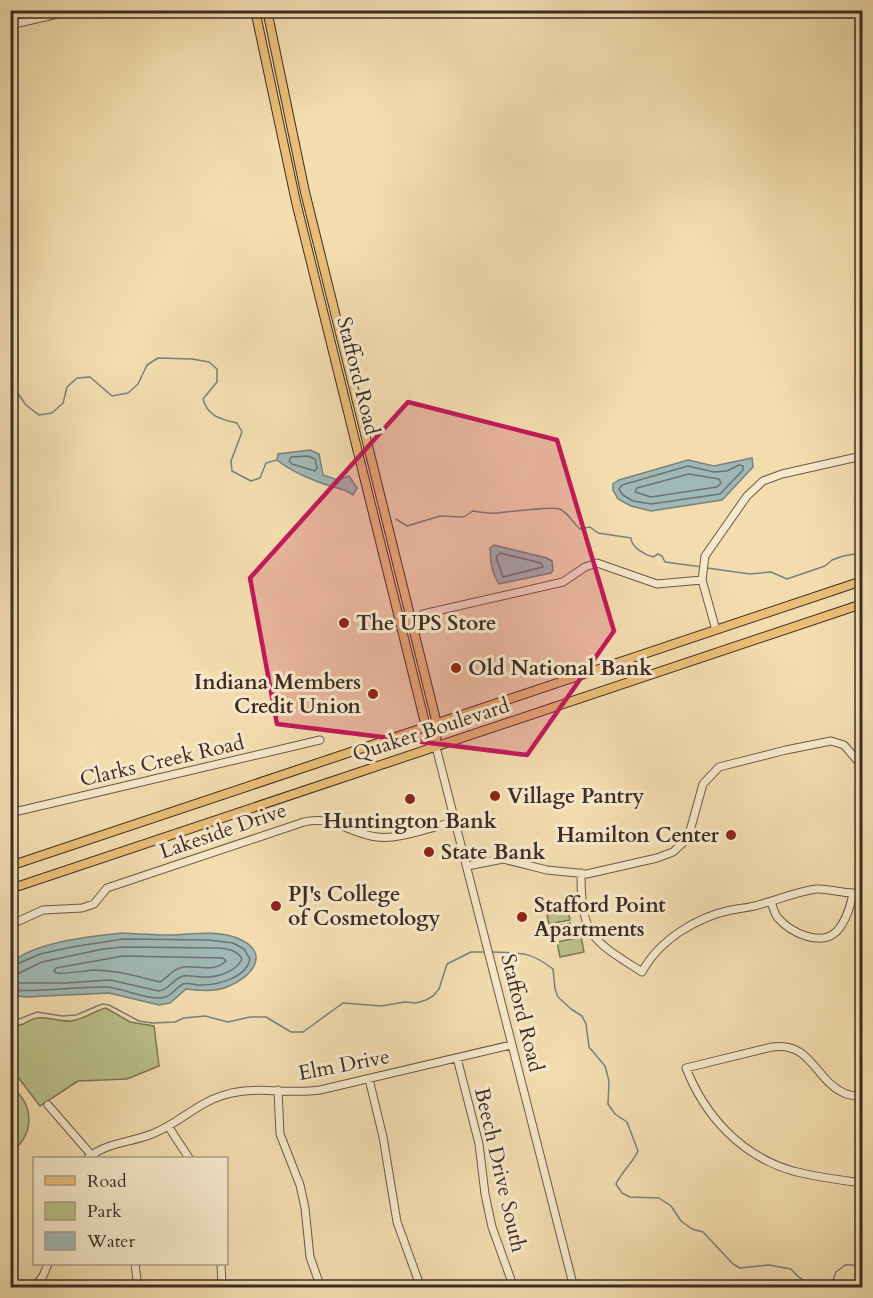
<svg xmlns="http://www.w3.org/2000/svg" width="873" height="1298" font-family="Cardo,serif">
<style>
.green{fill:#bac18b;stroke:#7b7658;stroke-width:1.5}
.water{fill:#a0b9b6;stroke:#78817c;stroke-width:1.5}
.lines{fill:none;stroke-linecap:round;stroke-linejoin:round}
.shore{stroke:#6e726e;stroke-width:1.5}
.stream{stroke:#78817c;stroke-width:1.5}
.minor-casing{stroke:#6a5848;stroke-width:9}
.major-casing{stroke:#3c2c26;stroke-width:10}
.minor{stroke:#f7e9cb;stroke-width:7}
.major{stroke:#eabe78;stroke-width:8}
.marked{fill:#c2185b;fill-opacity:0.2;stroke:#c2185b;stroke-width:4.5;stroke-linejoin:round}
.poi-dot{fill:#8f2418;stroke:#f7e9cb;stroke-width:2}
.labels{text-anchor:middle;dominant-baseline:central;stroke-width:6;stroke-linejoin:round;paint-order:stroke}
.street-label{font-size:21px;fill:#3c2c26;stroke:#f7e9cb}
.poi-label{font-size:21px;font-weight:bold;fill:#3c2c26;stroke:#f7e9cb;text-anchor:start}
</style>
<rect width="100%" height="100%" fill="#f3ddaf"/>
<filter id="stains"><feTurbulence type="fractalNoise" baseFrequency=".00333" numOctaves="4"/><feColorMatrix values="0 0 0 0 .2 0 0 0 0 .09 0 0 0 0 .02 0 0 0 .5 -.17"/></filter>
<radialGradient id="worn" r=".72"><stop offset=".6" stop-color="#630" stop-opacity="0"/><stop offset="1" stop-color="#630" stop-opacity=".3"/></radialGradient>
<path class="green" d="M568 910 570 920 549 924 547 915Z
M570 923 572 933 552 937 550 928Z
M581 937 584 952 560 957 557 942Z
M106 1008 130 1022 154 1026 159 1066 127 1079 78 1081 40 1106 11 1068V1024C25 1028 25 1020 37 1018 48 1016 59 1022 70 1021 84 1020 93 1011 106 1008Z
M10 1086C35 1104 35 1134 11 1152Z"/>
<path class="water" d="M310 450 319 454 323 475 338 480 349 476 357 488 353 495C345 489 340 489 330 486 314 481 290 471 277 460L278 454Z
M752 458 753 467 722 500 651 511 631 506 618 499 613 490V484L619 480 688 460 714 466Z
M494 545 547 558 552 561 553 570 551 573 499 584C492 574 490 560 490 548Z
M122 933C139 934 156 935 173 935 193 934 218 930 237 938 272 952 253 977 227 987 214 992 200 991 186 989L170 1003 159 1005 109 993 25 997 11 995V963C36 941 90 937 122 933Z"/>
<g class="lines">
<path class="shore" d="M308 456 315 459 317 468 315 471 292 464 289 461 291 457Z
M739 465 743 466V470L720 494 651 504 633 501 623 495 619 489 622 485 688 466 714 472 727 471Z
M689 474 719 479 721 483 717 487 651 497 635 492 637 488Z
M500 553 541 563 543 567 503 577 496 557Z
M123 956 223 958 226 961C214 973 198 965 184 967 173 968 169 977 160 982 138 977 117 970 94 970 82 971 69 974 56 973L54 971 56 968Z
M10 967 40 954 72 947 123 939 209 940 233 943 244 949 250 959C246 978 218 985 201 985 195 985 188 982 183 984 174 989 171 998 160 998 144 999 124 988 106 987 75 986 42 993 10 990
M10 975 17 974 42 962 103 949 123 947 219 948C228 949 237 950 242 959 236 972 216 978 202 977 195 977 189 975 183 976 173 979 170 989 159 991L110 980 65 983H10"/>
<path class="stream" d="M10 388 17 392 26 405 39 415 52 413 63 403 67 387 77 378 90 377 112 396 128 393 138 384 147 365 158 358 192 359 209 362 217 369V382L203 399C208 417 221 419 237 423L242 432 231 461 232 471 251 481 260 478 266 463 277 460
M396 519 407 526 440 516 464 517 473 511C480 512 488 514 496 513 507 512 554 506 560 509 569 514 573 523 580 529L590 527 598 533 631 538C631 547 645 555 653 557L658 554 662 556 665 562 702 567
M707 568 750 574 771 572 787 579 825 566 832 560 843 556 862 553
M491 952C520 953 530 951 553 969L555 989 558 997 571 1009 582 1016 586 1024 589 1047 605 1066 609 1081 608 1104 615 1114 627 1122 638 1151C632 1164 622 1171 616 1184L622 1193 630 1197 659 1198 671 1206 681 1221 692 1229 703 1232 733 1264 740 1268 769 1265 791 1269C803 1284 816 1288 833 1280L836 1272 845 1265H857L862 1268
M10 1015 19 1019 37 1012 62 1016 76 1015 102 1004 109 1005 139 1021 152 1023 175 1022 184 1018 205 1016 228 1022 250 1017H266L291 1032H303L343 1003 381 1006 405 1002 416 1003 426 1000 433 996 439 989 447 964 471 952H486"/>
<g class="minor-casing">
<path id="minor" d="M10 25 75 10
M702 580 705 556 747 496 763 481 782 474 862 456
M423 614 563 582 585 567 597 563 657 584 702 580 716 630
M436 747 574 1288
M10 813 320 740
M467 866 503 859 547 870 587 874 657 858 673 852 688 838 703 784 719 767 786 750 831 741 844 745 862 766
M581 873C581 936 592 940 642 972 659 940 697 917 731 910 740 908 749 908 758 905 777 900 796 892 816 889 831 888 848 896 862 892
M771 901C773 907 774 913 778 918 790 932 820 947 836 932 846 922 850 907 853 894
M10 925 43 910 82 908 94 904 107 888 304 822C333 815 350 834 377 837 399 840 433 827 456 821
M457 1058 479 1144 485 1194 492 1227 514 1288
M369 1079 383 1137 397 1222 421 1288
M278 1090 280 1134 300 1185 305 1208 310 1257 321 1288
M862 1096C856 1096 850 1096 844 1093 815 1080 811 1041 772 1047L686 1068C705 1116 741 1156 793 1171 816 1177 840 1180 862 1183
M48 1105 94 1158
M168 1126 189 1158
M88 1158C107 1142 130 1143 152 1134 178 1124 197 1103 224 1095 257 1085 287 1095 320 1090L511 1045
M135 1264 138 1288
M221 1264 222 1284
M34 1288 43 1276 48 1264"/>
</g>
<g class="major-casing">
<path id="major" d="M255 10 296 202 426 727 436 747
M267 10 305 192 437 724 436 746
M10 866 862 581
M10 889 862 604"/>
</g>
<use href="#minor" class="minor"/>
<use href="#major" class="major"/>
</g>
<path class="marked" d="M408 402 557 440 614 631 527 755 277 724 250 578Z"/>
<g class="poi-dot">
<circle cx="344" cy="623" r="6"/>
<circle cx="456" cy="668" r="6"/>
<circle cx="373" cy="694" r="6"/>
<circle cx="495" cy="796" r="6"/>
<circle cx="410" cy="799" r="6"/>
<circle cx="731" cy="835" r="6"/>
<circle cx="429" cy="852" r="6"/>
<circle cx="276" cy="906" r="6"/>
<circle cx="522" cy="917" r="6"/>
</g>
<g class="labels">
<g class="street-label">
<text transform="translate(358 376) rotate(76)">Stafford Road</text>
<text transform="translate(431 730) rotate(-18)">Quaker Boulevard</text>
<text transform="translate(162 761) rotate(-13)">Clarks Creek Road</text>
<text transform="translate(223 831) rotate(-19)">Lakeside Drive</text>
<text transform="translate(522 1013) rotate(76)">Stafford Road</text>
<text transform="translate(344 1065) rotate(-11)">Elm Drive</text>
<text transform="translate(500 1170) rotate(77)">Beech Drive South</text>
</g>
<g class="poi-label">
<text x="356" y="623">The UPS Store</text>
<text x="468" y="668">Old National Bank</text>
<text x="361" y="682" text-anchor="end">Indiana Members<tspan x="361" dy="24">Credit Union</tspan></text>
<text x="507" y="796">Village Pantry</text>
<text x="410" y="821" text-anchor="middle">Huntington Bank</text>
<text x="719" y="835" text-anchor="end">Hamilton Center</text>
<text x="441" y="852">State Bank</text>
<text x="288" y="894">PJ's College<tspan x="288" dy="24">of Cosmetology</tspan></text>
<text x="534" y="905">Stafford Point<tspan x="534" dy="24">Apartments</tspan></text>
</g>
</g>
<rect width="873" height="1298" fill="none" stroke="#f3ddaf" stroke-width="36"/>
<rect x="12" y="12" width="849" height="1274" fill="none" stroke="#3c2c26" stroke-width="3"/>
<rect x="18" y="18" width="837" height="1262" fill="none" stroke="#3c2c26" stroke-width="1.5"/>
<rect x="33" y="1157" width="195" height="108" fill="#f7e9cb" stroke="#ac9d89" stroke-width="1.5"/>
<rect x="45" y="1176" width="30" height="9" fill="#eabe78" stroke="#ac9d89" stroke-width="1.5"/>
<text x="87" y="1187" font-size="18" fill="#3c2c26">Road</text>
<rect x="45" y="1202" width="30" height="18" fill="#bac18b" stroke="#ac9d89" stroke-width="1.5"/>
<text x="87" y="1217" font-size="18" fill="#3c2c26">Park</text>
<rect x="45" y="1232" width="30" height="18" fill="#a0b9b6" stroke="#ac9d89" stroke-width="1.5"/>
<text x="87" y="1247" font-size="18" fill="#3c2c26">Water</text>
<rect width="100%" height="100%" filter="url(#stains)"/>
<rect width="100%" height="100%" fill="url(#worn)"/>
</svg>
